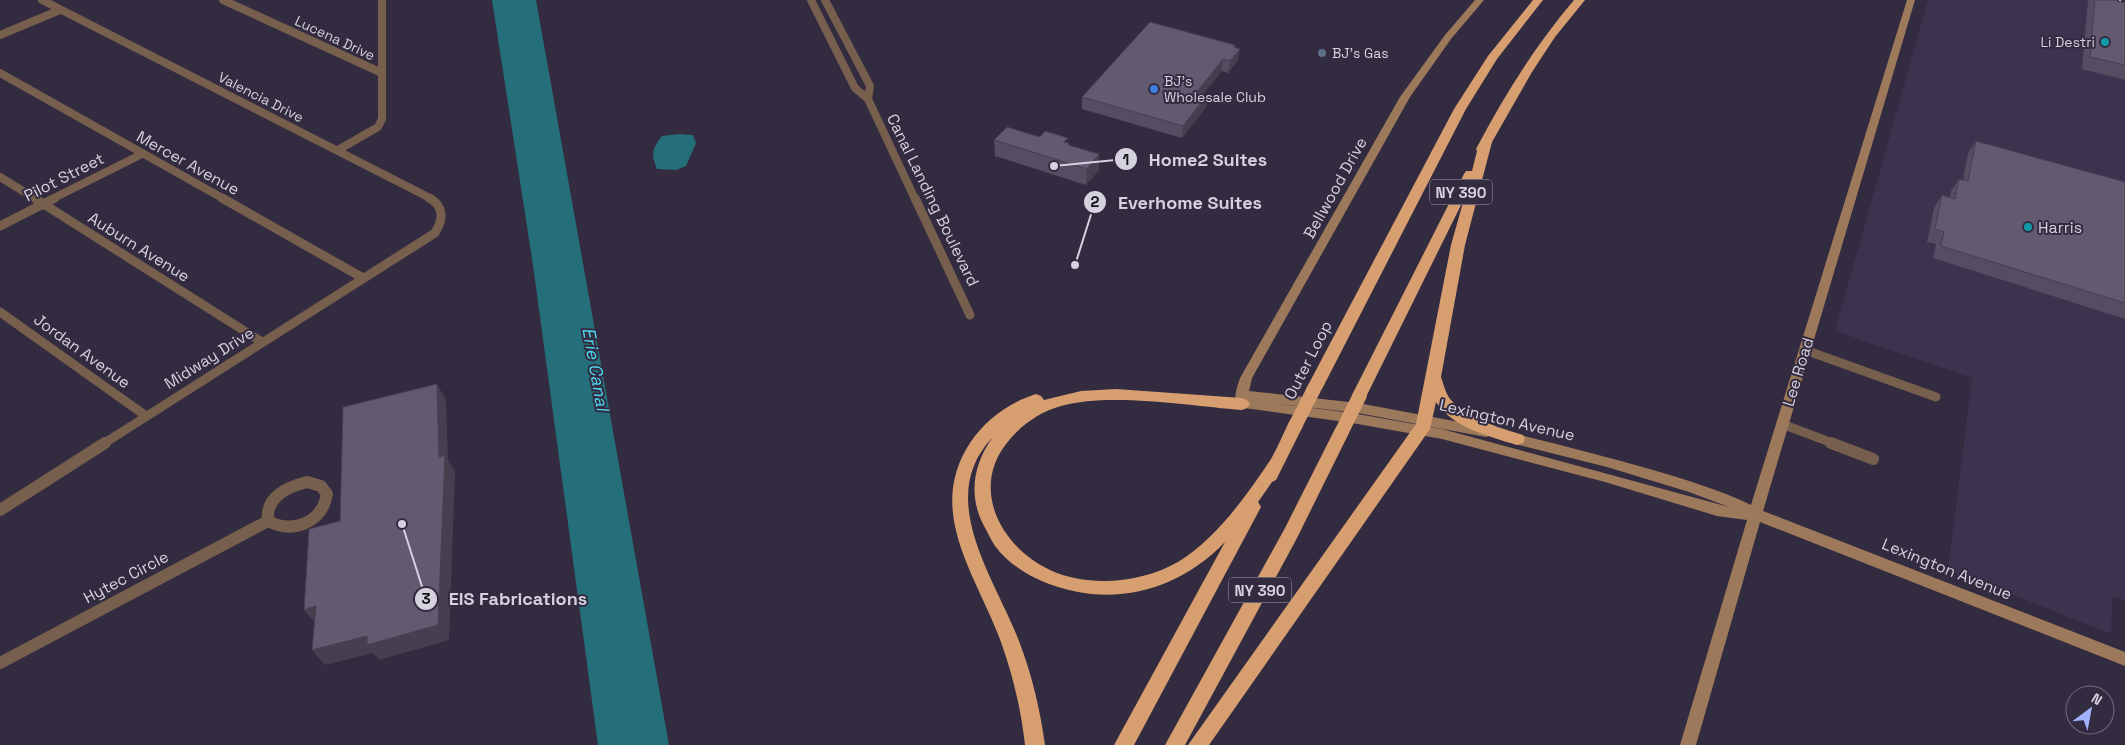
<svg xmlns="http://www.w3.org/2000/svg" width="2125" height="745" font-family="'Space Grotesk',sans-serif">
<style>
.built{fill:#3e334e}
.water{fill:#256f7a}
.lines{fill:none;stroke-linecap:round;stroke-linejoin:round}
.street-far2{stroke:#765f4d;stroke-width:8}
.street-far1{stroke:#765f4d;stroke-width:9}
.street{stroke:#765f4d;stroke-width:12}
.secondary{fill:#9d795b;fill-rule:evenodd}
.highway{fill:#d79e70;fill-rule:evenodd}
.rail-casing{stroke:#bdb8c6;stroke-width:4}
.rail{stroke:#332b40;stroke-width:2.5;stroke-dasharray:8;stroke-linecap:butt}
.highway-bridge{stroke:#d79e70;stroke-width:14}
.wall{fill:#554d61}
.shaded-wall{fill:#453f4f}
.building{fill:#635a71;stroke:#453f4f}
.culture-dot{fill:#0f9aa8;stroke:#332b40;stroke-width:2}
.service-dot{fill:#5c6f8a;stroke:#332b40;stroke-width:2}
.shop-dot{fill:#3f7fe0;stroke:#332b40;stroke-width:2}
.labels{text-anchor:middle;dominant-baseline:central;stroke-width:4;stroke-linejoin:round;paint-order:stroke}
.far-street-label{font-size:14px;fill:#d5d1de;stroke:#332b40}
.far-poi-label{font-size:14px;fill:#d5d1de;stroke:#332b40;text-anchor:start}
.shield{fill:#332b40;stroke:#a49faf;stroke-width:1}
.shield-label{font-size:15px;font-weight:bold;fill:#d5d1de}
.street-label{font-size:16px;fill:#d5d1de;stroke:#332b40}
.poi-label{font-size:16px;fill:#d5d1de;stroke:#332b40;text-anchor:start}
.water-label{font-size:18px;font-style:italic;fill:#4edaf0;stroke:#332b40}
.leader{fill:none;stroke:#d5d1de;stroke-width:2}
.callout-dot{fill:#d5d1de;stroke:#332b40;stroke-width:2}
.mark-label{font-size:15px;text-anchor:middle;font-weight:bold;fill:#111}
.callout-label{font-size:18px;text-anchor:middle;font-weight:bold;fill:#d5d1de;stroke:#332b40;stroke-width:4;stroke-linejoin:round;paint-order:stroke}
</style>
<rect width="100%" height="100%" fill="#332b40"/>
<path class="built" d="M1928 0H2125V600L2112 596 2111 634 1948 569 1972 378 1835 331Z"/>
<path class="water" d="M492 0H536L669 745H598L533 265Z
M679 134 693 135 696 143 686 166 676 170 657 169C651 155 652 148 662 136Z"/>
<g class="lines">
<path class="street-far2" d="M42 0 432 199
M223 0 382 73
M811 0 855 88 868 99 915 199
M825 0 870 86 868 99
M0 35 60 10
M0 73 224 199
M338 150 378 127 382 119V0
M0 177 36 199
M52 199 142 154"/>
<path class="street-far1" d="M34 198 262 342
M222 198 363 278
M915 198 970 315
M0 226 55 198
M0 312 146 416
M1805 350 1936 397
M1782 424 1835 444
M103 444 435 233C443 220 445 206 429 198"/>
<path class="street" d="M1831 443 1873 459
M307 482 321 486 327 494C322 523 293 534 268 521 265 497 287 487 307 482Z
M0 510 105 443
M0 663 268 521"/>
<path class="secondary" d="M1475 0H1484L1451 39 1410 97 1252 378 1249 391 1358 403 1486 427 1491 429 1493 432 1491 435 1486 437 1358 413 1264 402 1352 413 1442 429 1729 507 1689 492 1607 467 1503 441 1501 437 1503 433 1508 432C1557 444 1605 456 1653 470 1687 480 1720 490 1751 505L1907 0H1915L1763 511 2125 652V666L1760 522 1696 745H1680L1747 520 1717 516 1605 482 1442 439 1352 423 1237 407C1233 399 1237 387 1240 378L1400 97 1445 35Z"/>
<path class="highway" d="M1533 0H1543L1497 59 1466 109 1322 389 1319 393 1314 395 1309 393 1306 389 1454 109 1488 56Z
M1574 0H1585L1555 37 1532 72 1492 142 1465 245 1441 377C1444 385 1445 392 1450 399 1467 419 1498 427 1523 435L1525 439 1523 443 1517 445C1489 436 1453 428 1436 402L1430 429 1209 745H1188L1416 424 1451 245 1464 199 1365 399 1360 401 1355 399 1352 395 1464 174 1466 171H1472L1477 151 1476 149C1504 96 1535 46 1574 0Z
M1116 389 1242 398 1247 400 1250 404 1247 408 1242 410C1191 406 1110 392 1061 406 1042 411 1024 423 1011 438 968 485 999 546 1050 570 1089 588 1141 583 1178 562 1216 539 1247 495 1271 459 1278 447 1283 434 1289 422L1295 420 1301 422 1303 426 1276 480 1272 482 1258 502 1261 507 1134 745H1114L1225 542C1180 589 1117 607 1055 586 1032 578 1010 566 995 546 991 540 988 533 984 526 968 496 973 464 993 437 934 498 995 578 1019 641 1032 675 1040 709 1045 745H1025C1021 709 1013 676 1001 642 977 576 925 512 970 443 985 420 1010 402 1036 394L1041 396 1044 400 1081 391Z
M1341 427 1347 429 1349 433 1297 538 1185 745H1165L1285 528 1335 429Z"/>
<g class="rail-casing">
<path id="rail" d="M2121 1H2125"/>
</g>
<use href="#rail" class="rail"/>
<path class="highway-bridge" d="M1295 426 1314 389
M1341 433 1360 395"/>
</g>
<path class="wall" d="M2088 0H2117V1L2125 3V80L2082 69Z
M1235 47 1238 60 1228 73 1222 71 1203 94 1206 107 1182 138 1082 109V97Z
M994 140 1068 143 1099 170 1086 185 995 156Z
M1976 141 2125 182V319L1933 258 1936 244 1927 242 1934 208 1942 195 1950 197 1951 191 1959 179 1963 180 1968 153Z"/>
<path class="shaded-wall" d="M1235 45 1234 56 1240 49 1238 60 1228 73 1230 61 1234 47Z
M1223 59 1222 71 1195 104 1197 92Z
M1207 95 1206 107 1182 138 1183 126Z
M1099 154V170L1086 185 1087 169Z
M437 384 446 400 448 460 455 472 449 640 379 660 373 653 325 665 312 650 367 636 439 457Z
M316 606 317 625 304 610Z"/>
<path class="building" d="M2095 0H2117V1L2125 3V65L2090 57Z
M1150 22 1235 45 1234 47 1240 49 1230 61 1223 59 1197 92 1207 95 1183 126 1082 97Z
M1007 127 1040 137 1045 131 1068 138 1064 142 1069 143 1068 145 1099 154 1087 169 994 140Z
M1976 141 2125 182V303L1941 246 1944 232 1935 229 1942 195 1955 199 1959 179 1968 181Z
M437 384 439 457 445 455 438 625 367 645V636L312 650 316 606 304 610 309 529 340 521 343 407Z"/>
<g class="culture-dot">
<circle cx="2105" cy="42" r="5"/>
<circle cx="2028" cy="227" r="5"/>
</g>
<circle class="service-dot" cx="1322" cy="53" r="5"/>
<circle class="shop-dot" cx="1154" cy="89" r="5"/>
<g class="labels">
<g class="far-street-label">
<text transform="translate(335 38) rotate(25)">Lucena Drive</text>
<text transform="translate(261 97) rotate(27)">Valencia Drive</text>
</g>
<g class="far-poi-label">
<text x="2095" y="42" text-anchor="end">Li Destri</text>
<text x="1332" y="53">BJ's Gas</text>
<text x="1164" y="81">BJ's<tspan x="1164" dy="16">Wholesale Club</tspan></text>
</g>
<g class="shield">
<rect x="1430" y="179.5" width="62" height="25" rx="4"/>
<rect x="1229" y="577.5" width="62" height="25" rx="4"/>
</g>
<g class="shield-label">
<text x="1461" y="192">NY 390</text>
<text x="1260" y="590">NY 390</text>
</g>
<g class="street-label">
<text transform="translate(188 163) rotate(29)">Mercer Avenue</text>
<text transform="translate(64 177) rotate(-27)">Pilot Street</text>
<text transform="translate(1335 188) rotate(-61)">Bellwood Drive</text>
<text transform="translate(933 200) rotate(64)">Canal Landing Boulevard</text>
<text transform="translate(139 247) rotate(32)">Auburn Avenue</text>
<text transform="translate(82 351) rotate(36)">Jordan Avenue</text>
<text transform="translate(209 358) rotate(-32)">Midway Drive</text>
<text transform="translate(1308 360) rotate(-63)">Outer Loop</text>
<text transform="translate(1798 372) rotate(-73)">Lee Road</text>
<text transform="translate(1507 420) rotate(13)">Lexington Avenue</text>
<text transform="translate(1947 569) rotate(22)">Lexington Avenue</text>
<text transform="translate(126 577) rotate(-28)">Hytec Circle</text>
</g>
<g class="poi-label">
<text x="2038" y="227">Harris</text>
</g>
<g class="water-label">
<text transform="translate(596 369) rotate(80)">Erie Canal</text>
</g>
</g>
<path class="leader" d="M1054 166L1126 159M1075 265L1095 202M402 524L426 599"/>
<g class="callout-dot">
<circle cx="1054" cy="166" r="5"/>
<circle cx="1075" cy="265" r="5"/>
<circle cx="402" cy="524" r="5"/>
<circle cx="1126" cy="159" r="12"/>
<circle cx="1095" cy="202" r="12"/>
<circle cx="426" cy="599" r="12"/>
</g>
<g class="mark-label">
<text x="1126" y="165">1</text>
<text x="1095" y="207">2</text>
<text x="426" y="604">3</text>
</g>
<g class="callout-label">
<text x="1208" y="166">Home2 Suites</text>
<text x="1190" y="209">Everhome Suites</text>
<text x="518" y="605">EIS Fabrications</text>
</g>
<g transform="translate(2090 710) rotate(32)"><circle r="24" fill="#332b40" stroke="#746d7f"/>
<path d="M0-4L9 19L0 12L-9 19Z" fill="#a2b2fd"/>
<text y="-8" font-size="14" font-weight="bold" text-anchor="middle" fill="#d5d1de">N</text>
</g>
</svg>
